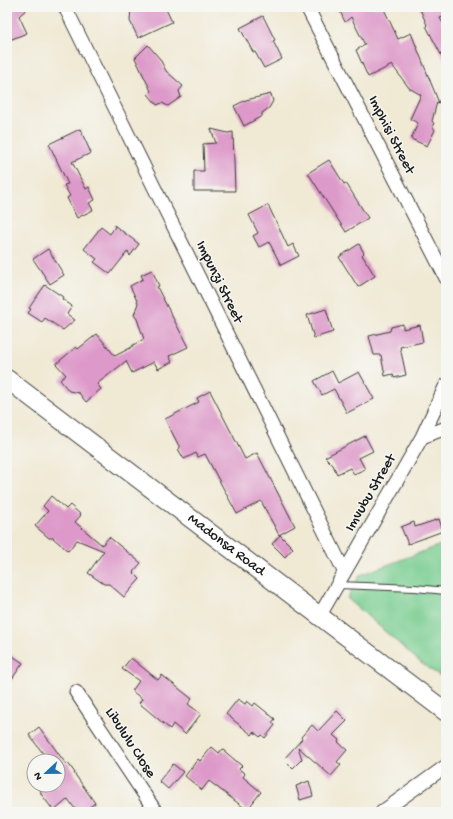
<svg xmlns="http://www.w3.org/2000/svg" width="453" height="819" font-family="'Gochi Hand',sans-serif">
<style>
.green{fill:#79cd90;stroke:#4a7456}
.building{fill:#dd99c9}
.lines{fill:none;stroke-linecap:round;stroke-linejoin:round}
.lane-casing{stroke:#3c3b38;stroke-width:8}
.street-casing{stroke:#3c3b38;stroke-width:15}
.secondary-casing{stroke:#3c3b38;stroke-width:20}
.lane{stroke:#fff;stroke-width:6}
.street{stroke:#fff;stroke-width:13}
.secondary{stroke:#fff;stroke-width:18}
.labels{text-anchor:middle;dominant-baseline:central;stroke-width:3;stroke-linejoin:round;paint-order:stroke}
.street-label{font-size:15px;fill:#1c1c1c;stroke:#f6f6f2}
</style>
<rect width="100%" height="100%" fill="#f6f6f2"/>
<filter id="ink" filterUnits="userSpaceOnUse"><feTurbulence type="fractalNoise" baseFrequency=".025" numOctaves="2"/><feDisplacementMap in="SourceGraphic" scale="8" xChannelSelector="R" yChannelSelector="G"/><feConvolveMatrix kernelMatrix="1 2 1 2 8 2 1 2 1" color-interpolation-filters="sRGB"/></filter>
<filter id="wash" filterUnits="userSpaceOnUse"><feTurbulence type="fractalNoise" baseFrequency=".012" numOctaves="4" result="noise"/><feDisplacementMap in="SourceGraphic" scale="16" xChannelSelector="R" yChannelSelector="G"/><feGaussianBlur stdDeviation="0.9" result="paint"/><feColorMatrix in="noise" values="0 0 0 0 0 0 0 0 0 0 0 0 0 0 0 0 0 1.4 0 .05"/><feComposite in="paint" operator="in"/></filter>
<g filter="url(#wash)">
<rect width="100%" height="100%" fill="#f0e9d4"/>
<path class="green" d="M446 543V680L421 663 347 598 360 575Z"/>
<g id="blocks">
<path class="building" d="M7 7H29L19 16 27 33 7 41Z
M131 7H165L172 22 138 38 130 21Z
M338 7H383L398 39 411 33 439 103 437 102 432 121 434 124 432 126 435 130 427 146 411 139 418 123 410 119 421 95 409 88 392 65 368 77 356 50 365 45 351 17 345 22Z
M419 7H446V16L440 18 446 29V64L426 26 427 25Z
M263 16 275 40 273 41 282 59 264 68 255 52H253L240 28Z
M148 45 160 59 166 71 183 86 179 91 181 97 168 106 162 103 157 105 148 94 151 91 135 58Z
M271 94 273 101 269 108 262 113V116L244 126 234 106 246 100Z
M80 129 91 153 72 162 86 189 89 187 95 200 89 203 93 210 77 218 67 198 70 196 64 185 68 184 49 144Z
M211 129 228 133 233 132 235 191H194V171H204L203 144 216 143Z
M329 160 344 184 346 183 368 218 346 232 308 173Z
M268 205 288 247 293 244 299 256 281 265 269 242 259 247 253 236 258 233 249 215Z
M114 225 139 244 130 256 128 251 110 274 94 262 97 259 84 249 101 227 110 234 115 227Z
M359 244 364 253 362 255 375 276 358 287 339 257Z
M48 249 64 275 50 284 33 259Z
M152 270 159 286 157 287 188 347 169 356 172 362 158 369 154 362 132 373 126 361 97 384 101 389 86 402 79 393 69 391 60 380 66 375 56 364 76 347 78 349 97 334 115 356 132 347 133 345 144 339 137 319 134 315 138 303 130 286 143 279 141 275Z
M45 285 63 297 62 299 72 306 67 314 75 320 63 330 45 318 42 322 28 313 31 309 29 308Z
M326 309 333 332 314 338 307 315Z
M403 324V329L420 325 423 342 400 347 406 375 394 378 393 374 385 376 381 355H374L369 336 390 331 391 327Z
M332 371 338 383 359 372 374 399 347 413 334 389 322 395 314 381Z
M210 391 245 459 257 453 295 526 279 535 261 501 237 514 205 454 198 457 196 453 184 459 178 449 180 448 165 419 199 402 197 398Z
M365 436 373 451 359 458 365 469 354 474 350 468 337 474 333 465 325 457Z
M51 496 66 509 70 505 81 515 75 522 102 545 109 537 141 563 133 572 140 579 124 597 109 584H104L88 573 104 551 77 540 68 551 53 538H49L35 526 48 511 43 506Z
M439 519 443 531 408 544 401 527 414 522 415 527Z
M280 535 293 548 285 557 272 544Z
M7 652 23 663 7 686Z
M131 658 158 680 162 675 192 699 188 704 201 714 185 734 173 724 170 729 139 703 142 699 132 691 139 681 122 669Z
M238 699 245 704 247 701 253 706 255 703 275 719 272 723 275 725 265 738 262 735 260 737 254 732 252 735 226 714Z
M337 711 347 721 333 735 339 740 338 742 347 750 337 762 341 765 331 776 298 747 302 759 293 768 284 759 302 739 301 737 312 725 318 731Z
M39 727 66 764 68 763 75 773H74L95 803 83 812H77L68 799 54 811 41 794 40 785H58V761H49L29 735Z
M212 747 219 753 222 749 242 766 239 769 245 774 243 777 261 792 247 810 209 781 202 790 185 776 198 759 200 761Z
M173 764 183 772 168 789 159 781Z
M309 781 313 796 300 800 296 786Z"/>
</g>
</g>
<g filter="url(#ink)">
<use href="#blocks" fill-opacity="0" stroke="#3c3b38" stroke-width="1"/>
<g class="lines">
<g class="lane-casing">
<path id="lane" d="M338 585 415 588 446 591"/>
</g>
<g class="street-casing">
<path id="street" d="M65 7 344 571
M307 7 446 278
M422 437 446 428
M320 615 422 437 446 385
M76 692 156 812
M382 812 446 766"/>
</g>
<g class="secondary-casing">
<g id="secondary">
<path id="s1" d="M7 379 446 712"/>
</g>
</g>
<use href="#lane" class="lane"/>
<use href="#street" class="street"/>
<use href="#secondary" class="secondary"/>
</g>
</g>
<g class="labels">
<g class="street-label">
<text transform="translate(391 135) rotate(63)">Imphisi Street</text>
<text transform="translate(219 282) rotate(64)">Impunzi Street</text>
<text transform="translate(371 493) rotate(-60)">Imvubu Street</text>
<text stroke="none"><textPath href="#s1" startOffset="275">Madonsa Road</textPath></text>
<text transform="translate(130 743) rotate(57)">Libululu Close</text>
</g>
</g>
<rect width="453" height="819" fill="none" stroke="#f6f6f2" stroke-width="24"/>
<g transform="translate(46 773) rotate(248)"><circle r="19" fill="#f6f6f2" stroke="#9f9f9c"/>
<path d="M0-3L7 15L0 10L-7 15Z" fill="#1f6fb2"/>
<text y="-6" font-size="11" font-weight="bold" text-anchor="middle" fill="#1c1c1c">N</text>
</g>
</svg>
